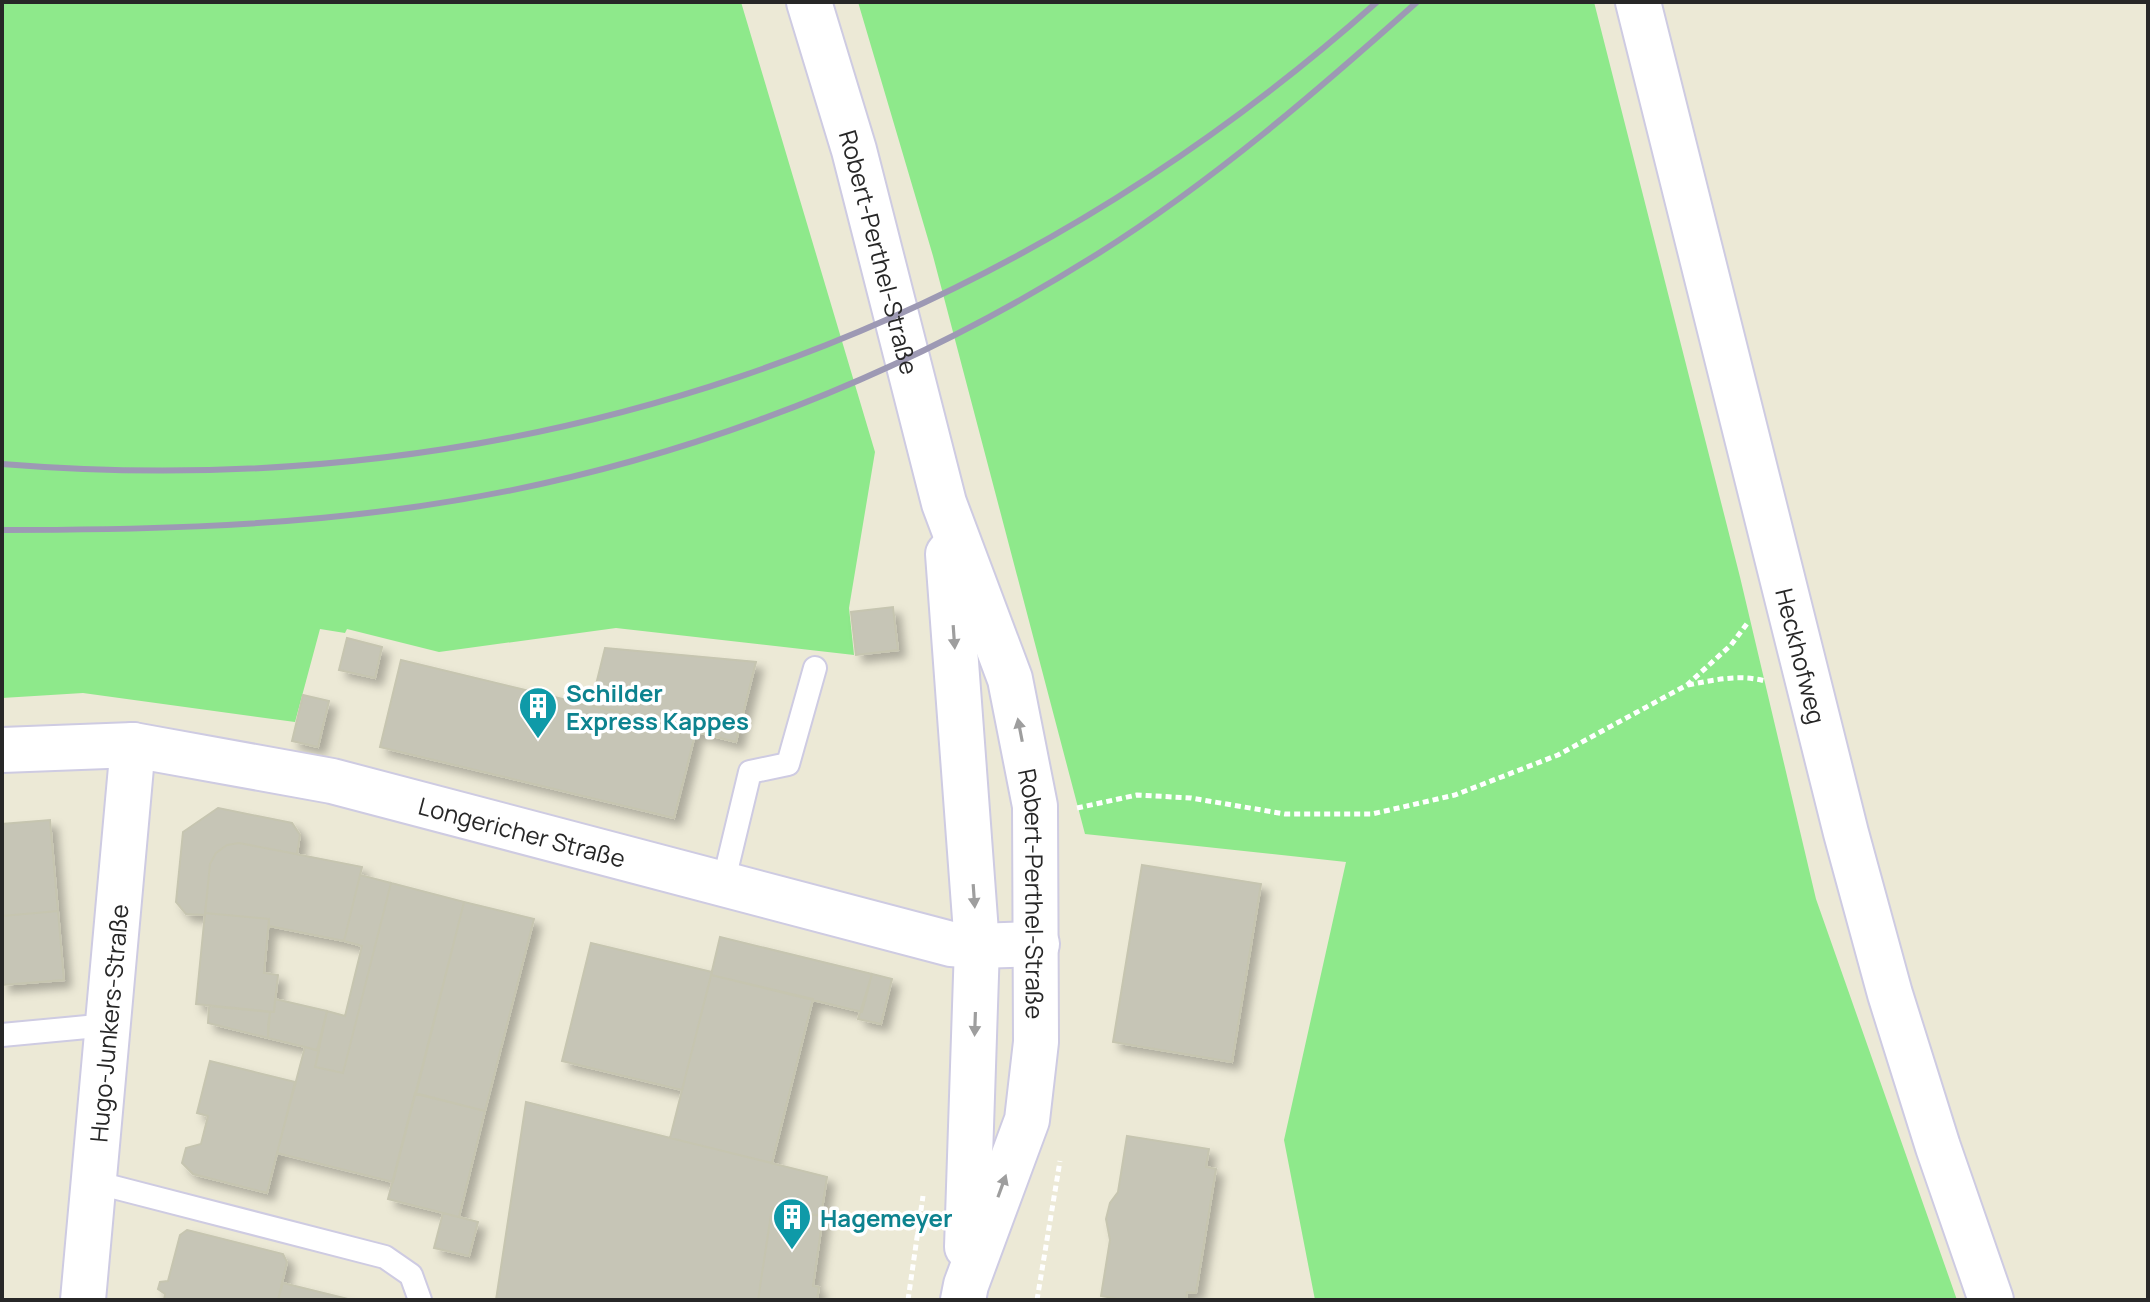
<svg xmlns="http://www.w3.org/2000/svg" width="2150" height="1302" font-family="Manrope,sans-serif">
<style>
.green{fill:#8ee98b}
.building{fill:#c6c5b6;stroke:#c6c5b0;stroke-width:2;filter:url(#shadow)}
.lines{fill:none;stroke-linecap:round;stroke-linejoin:round}
.service-casing{stroke:#cecbe2;stroke-width:26}
.minor-casing{stroke:#cecbe2;stroke-width:48}
.tertiary-casing{stroke:#cecbe2;stroke-width:48}
.path{stroke:#fff;stroke-width:5;stroke-dasharray:6 4;stroke-linecap:butt}
.service{stroke:#fff;stroke-width:22}
.minor{stroke:#fff;stroke-width:44}
.tertiary{stroke:#fff;stroke-width:44}
.rail{stroke:#9d99b4;stroke-width:6}
.oneway{fill:#9e9e9e}
.labels{text-anchor:middle;dominant-baseline:central;stroke-width:7;stroke-linejoin:round;paint-order:stroke}
.street-label{font-size:24px;fill:#272727;stroke:#fff}
.culture-label{font-size:24px;font-weight:bold;fill:#0d838f;stroke:#fff;text-anchor:start}
</style>
<defs>
<filter id="shadow"><feDropShadow dx="7" dy="7" stdDeviation="4" flood-color="#0004"/></filter>
</defs>
<rect width="100%" height="100%" fill="#ece9d6"/>
<path class="green" d="M5 2H741L875 452 849 608 854 655 616 628 439 652 347 629 345 633 320 629 295 722 83 693 2 698V4Z
M858 2H1594L1740 577 1816 899 1957 1300H1315L1284 1140 1346 862 1085 834 933 256Z"/>
<path class="building" d="M893 607 898 650 856 655 851 612Z
M347 638 382 647 375 678 339 670Z
M605 648 756 662 736 742 591 705Z
M401 660 696 731 674 818 380 747Z
M303 695 329 701 318 747 292 741Z
M218 808 292 823 300 835 297 854 239 843 227 845 216 853 210 864 205 915 186 914 176 902 183 832Z
M50 820 58 911 2 916V824Z
M239 843 362 867 344 941 269 926V919L205 913 210 864 216 853 227 845Z
M1142 865 1261 884 1232 1062 1113 1042Z
M360 875 391 883 343 1073 315 1067 327 1011 345 1016 362 946 344 941Z
M391 883 464 902 393 1182 277 1153 305 1047 319 1051 315 1067 343 1073Z
M464 902 534 919 485 1111 416 1094Z
M58 911 64 980 2 985V916Z
M205 913 269 919 264 973 278 975 274 1012 196 1004Z
M720 937 872 974 862 1012 711 975Z
M591 943 712 972 682 1090 562 1061Z
M872 974 892 979 881 1024 858 1019Z
M711 975 813 999 772 1163 670 1138Z
M275 999 327 1011 317 1050 268 1038V1025L270 1012H274Z
M209 1006 270 1012 268 1038 208 1023Z
M210 1061 295 1082 267 1193 193 1174 182 1163 186 1148 201 1144 208 1116 197 1113Z
M415 1093 485 1111 459 1217 388 1199Z
M526 1102 827 1177 821 1216 772 1208 758 1300H496Z
M1127 1136 1209 1149 1206 1167 1216 1169 1196 1293 1187 1292 1186 1300H1126L1101 1296 1110 1240 1106 1219 1110 1203 1118 1192Z
M772 1208 823 1216 813 1286 819 1287 817 1300H758Z
M443 1213 478 1222 469 1256 434 1248Z
M187 1230 283 1254 287 1262 278 1300H164L165 1294 158 1289 160 1282 168 1281 180 1235Z
M283 1283 352 1300H278Z"/>
<g class="lines">
<g class="service-casing">
<path id="service" d="M723 884 750 772 788 764 815 668
M2 1035 108 1025
M94 1182 385 1257 411 1275 420 1300"/>
</g>
<g class="minor-casing">
<g id="minor">
<path id="s1" d="M1638 2 1846 833 1890 994 1938 1147 1991 1300"/>
<path id="s2" d="M2 750 133 745 332 781 951 944 977 946 1037 944"/>
<path id="s3" d="M83 1300 133 745"/>
</g>
</g>
<g class="tertiary-casing">
<g id="tertiary">
<path id="s4" d="M809 2 854 150 944 503 1010 679 1035 806 1036 1042 1027 1120 966 1285 963 1300"/>
<path d="M948 554 977 946 967 1247"/>
</g>
</g>
<path class="path" d="M1688 685C1714 680 1739 674 1765 681
M1077 808 1137 795 1191 798 1285 814H1372L1455 795 1558 755 1687 685 1731 645 1749 621
M908 1300 923 1196
M1037 1300 1060 1161"/>
<use href="#service" class="service"/>
<use href="#minor" class="minor"/>
<use href="#tertiary" class="tertiary"/>
<path class="rail" d="M2 464C517 506 991 345 1377 2
M2 530C132 530 263 527 392 510 642 478 885 388 1099 253 1213 181 1316 92 1417 2"/>
</g>
<defs><path id="oneway-solid" d="M-6-.8H1V-3.2L6.5 0L1 3.2V.8H-6Z" transform="scale(2)"/></defs>
<g class="oneway">
<use href="#oneway-solid" transform="translate(954 637) rotate(86)"/>
<use href="#oneway-solid" transform="translate(1020 730) rotate(-101)"/>
<use href="#oneway-solid" transform="translate(974 896) rotate(86)"/>
<use href="#oneway-solid" transform="translate(975 1024) rotate(92)"/>
<use href="#oneway-solid" transform="translate(1002 1186) rotate(-70)"/>
</g>
<defs>
<g id="building-pin" transform="scale(2)"><path d="M0 17L-7.5 6A9.5 9.5 0 1 1 7.5 6Z" fill="#0f9aa8" stroke="#fff"/><path d="M-4-6H4V6H1V3H-1V6H-4ZM-2.5-4.3h1.7v1.8h-1.7ZM.8-4.3h1.7v1.8H.8ZM-2.5-1h1.7V.8h-1.7ZM.8-1h1.7V.8H.8Z" fill="#fff"/></g>
</defs>
<g fill-rule="evenodd">
<use href="#building-pin" x="538" y="706"/>
<use href="#building-pin" x="792" y="1217"/>
</g>
<g class="labels">
<g class="street-label">
<text stroke="none"><textPath href="#s4" startOffset="260">Robert-Perthel-Straße</textPath></text>
<text stroke="none"><textPath href="#s1" startOffset="674">Heckhofweg</textPath></text>
<text stroke="none"><textPath href="#s2" startOffset="530">Longericher Straße</textPath></text>
<text stroke="none"><textPath href="#s4" startOffset="924">Robert-Perthel-Straße</textPath></text>
<text stroke="none"><textPath href="#s3" startOffset="278">Hugo-Junkers-Straße</textPath></text>
</g>
<g class="culture-label">
<text x="566" y="692">Schilder<tspan x="566" dy="28">Express Kappes</tspan></text>
<text x="820" y="1217">Hagemeyer</text>
</g>
</g>
<rect width="2150" height="1302" fill="none" stroke="#272727" stroke-width="8"/>
</svg>
